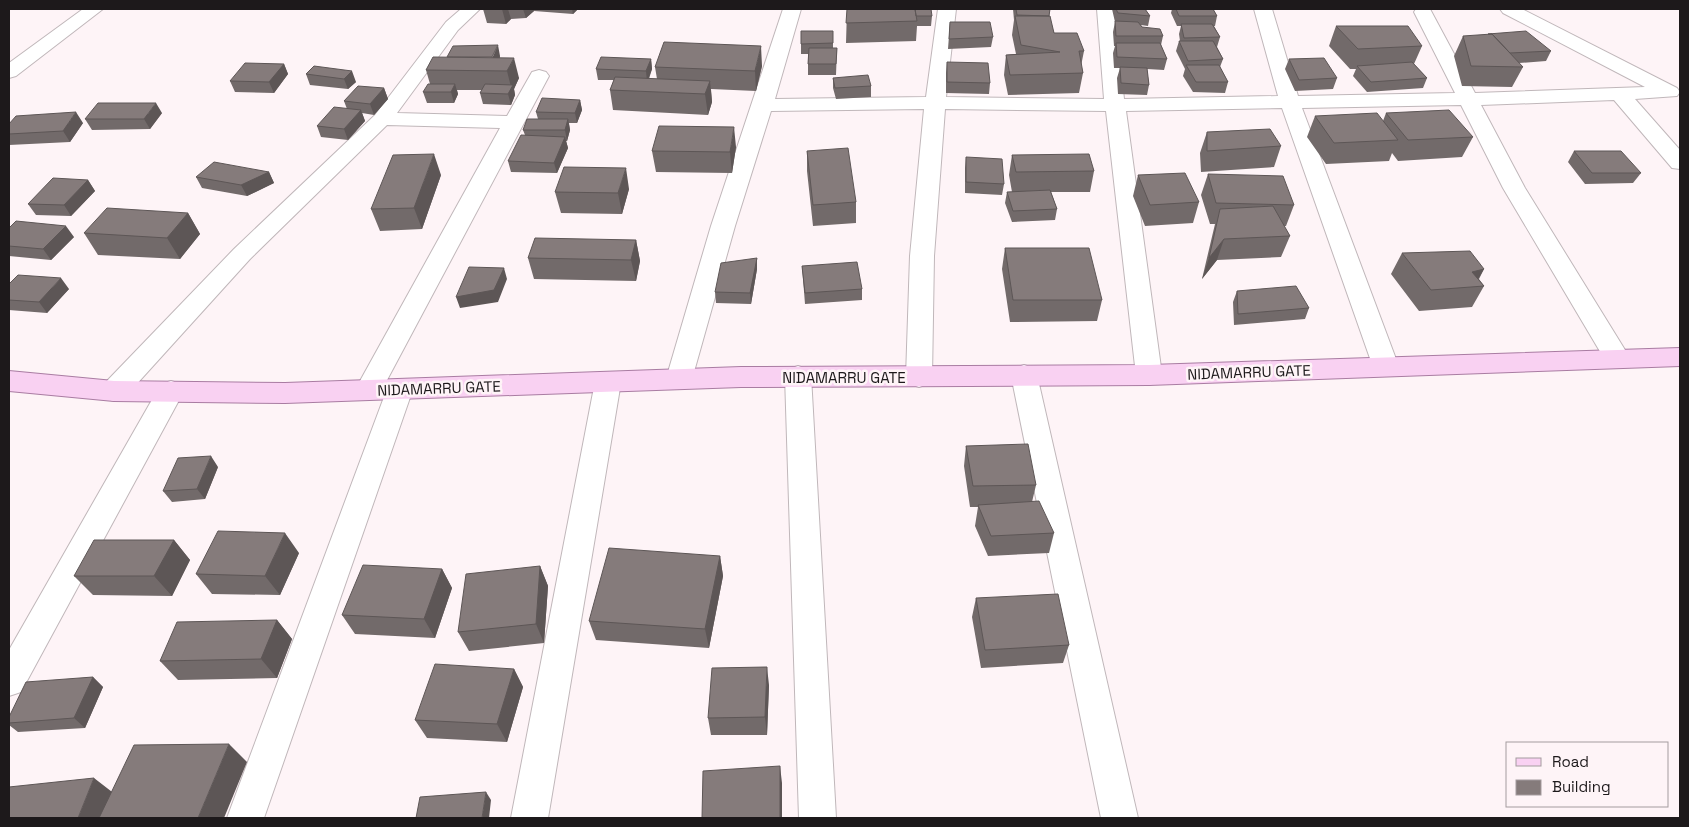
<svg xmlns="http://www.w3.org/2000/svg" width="1689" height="827" font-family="'Space Grotesk',sans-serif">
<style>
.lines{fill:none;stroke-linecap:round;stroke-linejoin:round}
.minor-casing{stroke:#c0b7ba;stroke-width:2}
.major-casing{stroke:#a97ca2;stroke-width:2}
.minor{fill:#fff;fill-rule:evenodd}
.major{fill:#f9d1f2;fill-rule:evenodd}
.wall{fill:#726a6a}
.shaded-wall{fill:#5d5656}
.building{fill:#857b7b;stroke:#5d5656}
.labels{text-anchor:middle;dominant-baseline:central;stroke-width:5;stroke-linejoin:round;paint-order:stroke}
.street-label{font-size:15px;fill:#1d191b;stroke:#fef4f7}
</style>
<rect width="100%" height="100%" fill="#fef4f7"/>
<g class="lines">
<g class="minor-casing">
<path id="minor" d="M83 9H103L16 76 9 78V63Z
M461 9H480L458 30 397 113 507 116 532 72 539 70 546 72 549 76 378 397 368 400 358 397 355 390 500 128 387 125 250 259 124 398 114 401 104 398 101 391 104 384 234 249 375 115 446 22Z
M783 9H801L775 99 926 97 938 9H956L946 97 1104 99 1097 9H1115L1124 99 1278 96 1254 9H1272L1298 96 1455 93 1414 12 1416 9H1430L1475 93 1645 87 1503 13 1500 9H1522L1677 88 1680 92 1677 96 1635 99 1680 150V169L1672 168 1614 100 1481 105 1525 188 1630 358 1626 365 1617 367 1608 365 1503 188 1461 105 1302 108 1399 367 1395 374 1386 376 1377 374 1373 367 1282 108 1126 111 1162 375 1158 382 1149 385 1140 382 1136 375 1106 111 945 109 934 256 932 377 928 384 919 387 910 384 906 377 910 256 924 109 771 111 735 226 692 379 688 386 679 389 670 386 666 379 711 226Z
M1024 365 1033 368 1037 375 1138 818H1101L1011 375 1015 368Z
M798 366 807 369 811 376 836 818H799L785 376 789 369Z
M608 372 617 375 621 382 548 818H511L595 382 599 375Z
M400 379 410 382 413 389 264 818H227L387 389 390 382Z
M171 381 181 384 184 391 21 692 9 696V650L161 384Z"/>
</g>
<g class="major-casing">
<path id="major" d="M1680 348V366L1149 385 741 387 285 403 114 401 9 391V371L114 381 285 383 741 367 1149 365Z"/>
</g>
<use href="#minor" class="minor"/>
<use href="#major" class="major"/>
</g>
<path class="wall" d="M483 9H578L573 14 534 11 526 18 511 19 506 24 487 23Z
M847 9 932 16 931 26H917L916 41 846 43Z
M1013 9H1050L1049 16 1054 33 1084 51 1081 66 1083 73 1079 93 1008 95 1004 75 1006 55 1016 54 1012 35 1014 20Z
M1112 9H1145L1150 16 1148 26 1141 25 1142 27 1163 36 1161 45 1167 59 1164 70 1147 69 1149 85 1147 95 1118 94 1117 78 1120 68H1114L1113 53 1115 46H1114L1113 32 1115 22Z
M1172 9H1213L1217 16 1215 26H1214L1220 37 1217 47 1223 59 1220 67 1228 82 1225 93 1193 92 1183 76 1185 69 1176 51 1179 41H1180L1179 34 1181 26H1177L1171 13Z
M950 22 993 37 991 47 948 49Z
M1336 26 1422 46 1414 64 1427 78 1423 88 1367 92 1353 76 1356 69H1350L1329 46Z
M801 31H833V48H837L836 75H808V54H801Z
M1463 36 1551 51 1546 61 1519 63 1523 67 1512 87 1462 86 1454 56Z
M500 56V58L519 78 514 89 515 95 511 105 483 104 480 93 482 90H457L458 94 454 103H427L423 92 430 84 426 70Z
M651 59 652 69 649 79H657L655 67 762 66 756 91 711 89 712 102 708 115 613 110 610 90 614 80H598L596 69Z
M1289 59 1337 78 1333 89 1295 91 1285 69Z
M947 62 990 83 989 94 946 93V73Z
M284 64 288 74 274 93 235 92 230 81Z
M314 66 356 82 348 89 310 85 306 74Z
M833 78 871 86V97L836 99 833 88Z
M384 88 388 99 374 115 362 113 365 121 348 140 321 137 317 126 347 109 344 101Z
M580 100 582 110 577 123H569L570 130 567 141H566L568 148 557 173 511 172 508 161 525 135 523 130 538 119 536 112Z
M162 113 150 129 92 130 85 119Z
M1386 113 1473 137 1462 157 1398 161 1392 153 1389 161 1326 164 1307 137 1315 116 1383 121Z
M83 123 70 142 9 145V124Z
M1207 132 1281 146 1274 167 1201 172 1200 153Z
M736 147 732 173 656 172 652 151Z
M807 151 856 202V223L813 226 807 171Z
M1574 151 1641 173 1633 183 1585 184 1568 162Z
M1012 155 1094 171 1090 192H1051L1057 209 1055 220 1012 222 1005 203 1007 192H1012L1009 175Z
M966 157 1004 184 1002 195 965 193V168Z
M269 172 274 183 247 196 202 188 196 177Z
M1208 174 1294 205 1286 226H1284L1290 236 1281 257 1217 260 1202 279 1215 224H1210L1201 195Z
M441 175 422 229 380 231 371 209Z
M1138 175 1199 202 1193 223 1145 226 1133 196Z
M88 180 95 191 71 216 36 215 28 204Z
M629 189 622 214 561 213 555 192Z
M188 213 200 234 180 259 98 255 84 233Z
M9 228 74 237 51 260 9 256Z
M636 240 640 261 636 281 534 279 528 258Z
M1005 248 1102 300 1097 321 1010 322 1002 269Z
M1402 253 1484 269 1479 279 1484 286 1472 307 1419 311 1391 274Z
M757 258V269L751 304 716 303 715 292Z
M802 266 862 289V300L805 304Z
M9 284 69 289 47 313 9 310Z
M1237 291 1309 308 1305 319 1234 325 1233 302Z
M966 446 1036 485 1032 502 1054 533 1049 553 988 556 975 526 978 507H970L964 466Z
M218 467 205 499 172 502 163 491Z
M174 540 190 560 172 596 93 595 74 576Z
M299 553 280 595 212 594 196 574Z
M720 556 723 576 709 648 596 640 589 621Z
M540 566 548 586 544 643 469 651 458 632Z
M442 569 452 588 435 638 355 634 342 615Z
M976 598 1069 645 1063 663 981 668 972 617Z
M277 620 292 639 277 678 178 680 160 661Z
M514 669 523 687 507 742 427 738 415 720Z
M93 677 103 687 85 728 18 732 9 725V717Z
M769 685 767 735H711L708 718Z"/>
<path class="shaded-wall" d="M502 9H508L511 19 506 24Z
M523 9H534V11L526 18Z
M572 9H578L573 14Z
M498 45 500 56 494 71 490 63Z
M761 46 762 66 756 91 755 71Z
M514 58 519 78 514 89 515 95 511 105 508 94 511 87 507 71Z
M651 59 652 69 647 82 646 71Z
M284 64 288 74 274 93 269 82Z
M352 71 356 82 348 89 344 79Z
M710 81 712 102 708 115 705 94Z
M455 84 458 94 454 103 451 92Z
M384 88 388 99 374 115 370 104Z
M580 100 582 110 577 123 575 113Z
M156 103 162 113 150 129 144 119Z
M361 110 365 121 348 140 344 129Z
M76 112 83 123 70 142 63 131Z
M568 119 570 130 567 141 565 130Z
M734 127 736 147 732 173 730 152Z
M565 137 568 148 557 173 554 163Z
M434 154 441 175 422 229 414 208Z
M626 168 629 189 622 214 618 193Z
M269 172 274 183 247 196 241 185Z
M88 180 95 191 71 216 64 205Z
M188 213 200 234 180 259 167 238Z
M66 226 74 237 51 260 43 249Z
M1224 239 1217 260 1202 279 1209 258Z
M636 240 640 261 636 281 631 260Z
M757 258V269L751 304 750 293Z
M504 268 507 279 498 302 460 308 456 297Z
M1484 269 1474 286 1472 272Z
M61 278 69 289 47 313 39 302Z
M211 456 218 467 205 499 197 489Z
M285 533 299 553 280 595 265 576Z
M174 540 190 560 172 596 154 576Z
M720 556 723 576 709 648 705 629Z
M540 566 548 586 544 643 536 624Z
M442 569 452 588 435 638 424 619Z
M277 620 292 639 277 678 261 659Z
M767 667 769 685 767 735 765 717Z
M514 669 523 687 507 742 497 724Z
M93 677 103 687 85 728 74 718Z
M229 744 247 762 224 818H198Z
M780 766 782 783V818H780Z
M94 778 116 795 107 818H78Z
M486 792 491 800 489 818H482Z"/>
<path class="building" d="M847 9H915L917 21 846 23Z
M915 9H931L932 16H916Z
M1016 9H1050L1049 16 1017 15Z
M1116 9H1145L1150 16 1118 13Z
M1176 9H1213L1217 16H1179Z
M1015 16H1050L1054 33H1077L1084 51H1079L1083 73 1010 75 1006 55 1060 52 1021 45Z
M1115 21 1138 22 1142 27 1160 29 1163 36H1116Z
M950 22H990L993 37 949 39Z
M1181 24H1212L1220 37 1184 38Z
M1336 26H1408L1422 46 1358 49Z
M801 31H833V43L801 44Z
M1526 31 1551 51 1510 53 1492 34H1488Z
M1492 34 1523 67 1471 66 1463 36Z
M1179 41H1213L1223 59 1188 61Z
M664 42 761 46 755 71 655 67Z
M1116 43H1160L1167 59 1117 57Z
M498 45 492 57H447L453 46Z
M809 48H837L836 64H808Z
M433 57 514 58 507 71 426 70Z
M601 57 651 59 646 71 596 69Z
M1324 58 1337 78 1299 80 1289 59Z
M947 62 988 63 990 83 947 82Z
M1412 62 1427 78 1371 82 1357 66Z
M245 63 284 64 269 82 230 81Z
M1186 65H1219L1228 82H1196Z
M314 66 352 71 344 79 306 74Z
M1120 67 1147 68 1149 85 1121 83Z
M868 75 871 86 835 88 833 78Z
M615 77 710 81 705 94 610 90Z
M428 84H455L451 92H423Z
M485 84 513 85 508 94 480 93Z
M358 86 384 88 370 104 344 101Z
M542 98 580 100 575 113 536 112Z
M98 103H156L144 119H85Z
M334 107 361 110 344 129 317 126Z
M1449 110 1473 137 1408 140 1386 113Z
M76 112 63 131 9 134V124L16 116Z
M1377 113 1398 140 1334 143 1315 116Z
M527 119H568L565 130H523Z
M659 126 734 127 730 152 652 151Z
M1270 129 1281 146 1207 151V132Z
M521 135 565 137 554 163 508 161Z
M848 148 856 202 813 205 807 151Z
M1574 151H1621L1641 173H1592Z
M434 154 414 208 371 209 393 155Z
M1089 154 1094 171 1016 172 1012 155Z
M966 157 1002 159 1004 184 966 182Z
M214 162 269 172 241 185 196 177Z
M564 167 626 168 618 193 555 192Z
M1185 173 1199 202 1150 205 1138 175Z
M1208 174 1283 176 1294 205 1216 203Z
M53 178 88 180 64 205 28 204Z
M1050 190 1057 209 1013 211 1007 192Z
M1273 206 1290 236 1224 239 1209 258 1220 209Z
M107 208 188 213 167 238 84 233Z
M16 221 66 226 43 249 9 246V228Z
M535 238 636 240 631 260 528 258Z
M1005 248H1089L1102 300H1013Z
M1470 251 1484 269 1472 272 1484 286 1431 290 1402 253Z
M757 258 750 293 715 292 721 263Z
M857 262 862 289 805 293 802 266Z
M469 267 504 268 494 290 456 297Z
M18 275 61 278 39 302 9 300V284Z
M1296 286 1309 308 1238 314 1237 291Z
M1028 444 1036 485 973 486 966 446Z
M211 456 197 489 163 491 178 458Z
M1039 501 1054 533 991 536 978 505Z
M218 531 285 533 265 576 196 574Z
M94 540H174L154 576H74Z
M609 548 720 556 705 629 589 621Z
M363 565 442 569 424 619 342 615Z
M540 566 536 624 458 632 466 574Z
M1058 594 1069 645 985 650 976 598Z
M277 620 261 659 160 661 177 622Z
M435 664 514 669 497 724 415 720Z
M767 667 765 717 708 718 712 668Z
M93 677 74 718 9 723V717L26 682Z
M229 744 198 818H99L134 745Z
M780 766V818H702L703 771Z
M94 778 78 818H9V787Z
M486 792 482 818H416L420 797Z"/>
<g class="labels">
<g class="street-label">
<text transform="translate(1249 372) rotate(-2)">NIDAMARRU GATE</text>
<text x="844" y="377">NIDAMARRU GATE</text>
<text transform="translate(439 388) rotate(-2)">NIDAMARRU GATE</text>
</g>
</g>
<rect width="1689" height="827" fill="none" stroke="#1d191b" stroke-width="20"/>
<rect x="1506" y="742" width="162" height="65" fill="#fef4f7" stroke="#a49c9f"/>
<rect x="1516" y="758" width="25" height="8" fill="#f9d1f2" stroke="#a49c9f"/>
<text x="1552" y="767" font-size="15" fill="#1d191b">Road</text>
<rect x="1516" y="780" width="25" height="15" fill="#857b7b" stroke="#a49c9f"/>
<text x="1552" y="792" font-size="15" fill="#1d191b">Building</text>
</svg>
